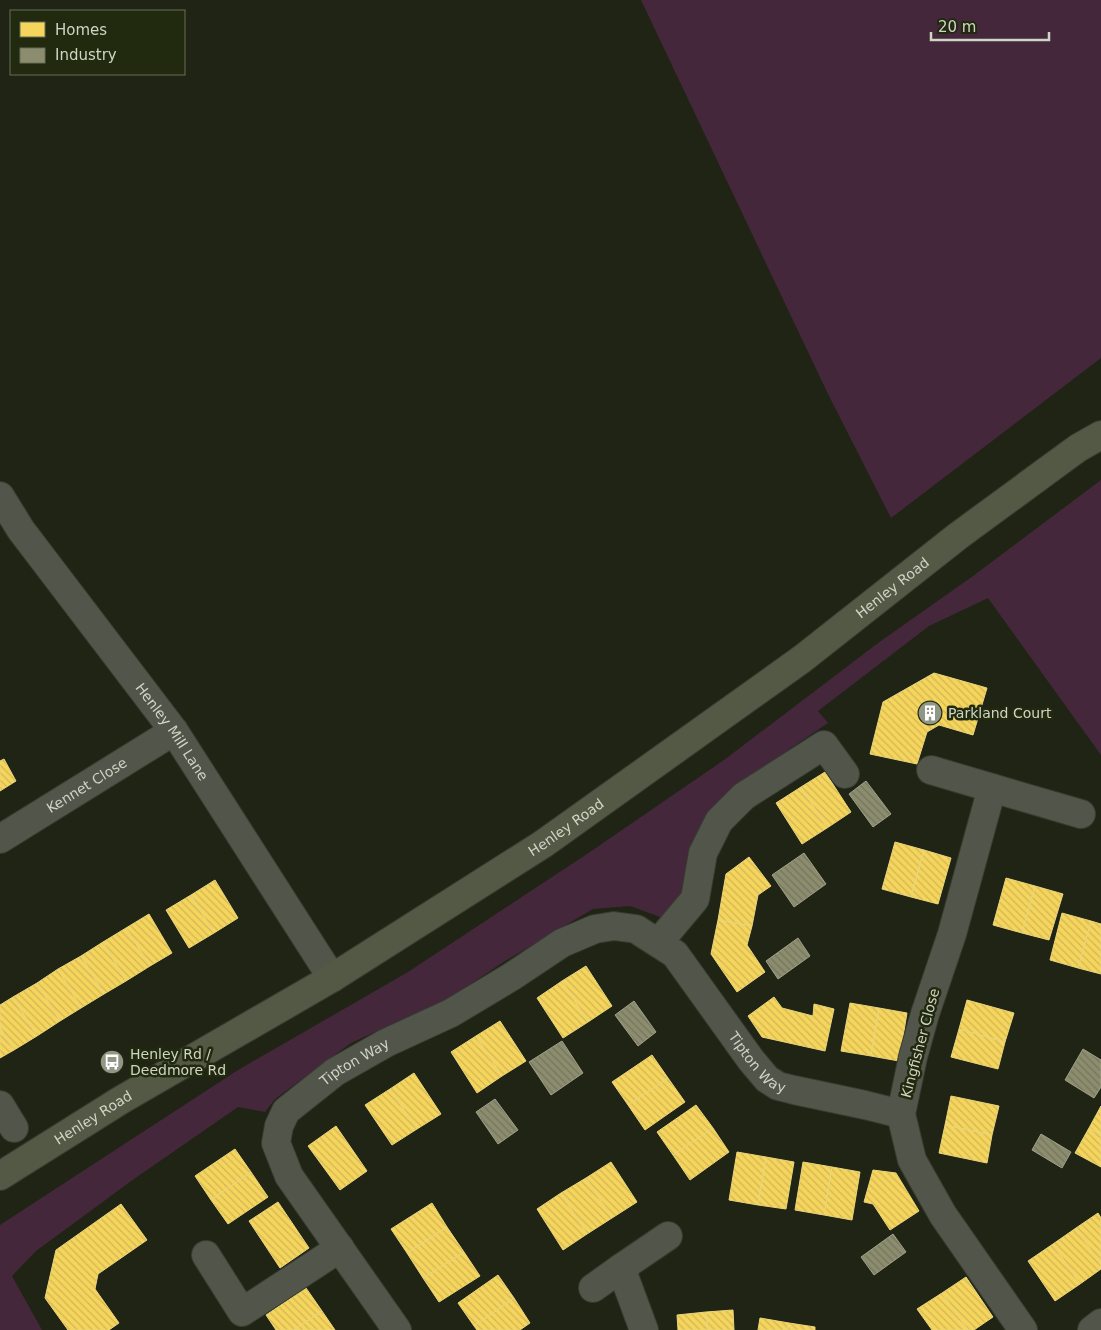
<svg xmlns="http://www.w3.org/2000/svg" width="1101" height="1330" font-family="'DejaVu Sans',sans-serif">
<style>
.green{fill:#45273b}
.homes{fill:url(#homes-back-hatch);stroke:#ead57b}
.industry{fill:url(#industry-back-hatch);stroke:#a0a288}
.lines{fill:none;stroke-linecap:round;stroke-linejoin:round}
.minor-casing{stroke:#383d31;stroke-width:30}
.major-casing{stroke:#383d31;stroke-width:30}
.minor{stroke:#51554a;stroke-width:28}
.major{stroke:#545946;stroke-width:28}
.labels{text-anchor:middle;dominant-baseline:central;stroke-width:5;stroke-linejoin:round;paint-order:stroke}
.street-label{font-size:14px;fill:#ced5c4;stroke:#212a0e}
.poi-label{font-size:14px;fill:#ced5c4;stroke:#212a0e;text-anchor:start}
</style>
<defs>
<pattern id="homes-back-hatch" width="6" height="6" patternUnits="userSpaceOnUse" patternTransform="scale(1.25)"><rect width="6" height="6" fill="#f6d55c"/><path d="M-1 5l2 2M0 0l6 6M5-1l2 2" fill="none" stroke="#d1b755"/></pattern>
<pattern id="industry-back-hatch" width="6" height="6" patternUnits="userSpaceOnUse" patternTransform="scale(1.25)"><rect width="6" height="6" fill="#8c8c6e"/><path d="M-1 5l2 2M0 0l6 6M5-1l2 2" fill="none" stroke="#75755f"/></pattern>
</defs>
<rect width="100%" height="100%" fill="#1f2414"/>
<path class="green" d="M641 0H1101V358L891 518 828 394Z
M1101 480V755L988 598 929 626 818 711 828 723 742 781 713 810 691 843 682 897 663 918 630 906 593 909 505 961 451 997 351 1043 275 1099 265 1112 238 1107 134 1179 36 1251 12 1276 42 1330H0V1225L238 1070 408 972 587 854 724 760 878 643 973 576Z"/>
<path class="homes" d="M934 673 987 688 973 735 939 725 927 732 917 764 870 754 883 702Z
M4 759 16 781 0 791V761Z
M825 772 851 812 827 828 801 787Z
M801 787 827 828 802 844 776 803Z
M895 842 924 850 911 897 882 889Z
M924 850 951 858 938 904 911 897Z
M749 857 771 886 758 895 752 926 718 920 726 874Z
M1006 878 1035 886 1022 933 993 925Z
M215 880 238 918 214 933 191 895Z
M1035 886 1063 894 1049 940 1022 933Z
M191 895 214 933 189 948 166 910Z
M1062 913 1091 921 1078 968 1050 960Z
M149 914 172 953 150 966 126 928Z
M718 920 752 926 747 945 765 972 737 992 711 954Z
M1091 921 1101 924V974L1078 968Z
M126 928 150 966 126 981 103 942Z
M103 942 126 981 104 994 81 956Z
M81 956 104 994 81 1008 58 969Z
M586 966 612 1006 588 1022 562 981Z
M58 969 81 1008 60 1021 37 983Z
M562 981 588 1022 563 1038 537 998Z
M37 983 60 1021 37 1036 13 997Z
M13 997 37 1036 14 1050 0 1027V1005Z
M774 997 782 1008 813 1016 814 1004 834 1009 825 1051 762 1037 748 1016Z
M967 1000 1014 1013 1005 1042 959 1029Z
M850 1003 879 1008 871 1056 841 1051Z
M879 1008 907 1013 899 1061 871 1056Z
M500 1021 526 1061 502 1076 476 1036Z
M0 1027 14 1050 0 1058Z
M959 1029 1005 1042 998 1069 951 1057Z
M476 1036 502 1076 477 1093 451 1052Z
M652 1055 668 1078 628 1105 612 1082Z
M414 1073 441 1114 417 1129 390 1089Z
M668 1078 685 1102 645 1130 628 1105Z
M390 1089 417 1129 392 1145 365 1105Z
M951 1096 999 1106 992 1135 945 1125Z
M696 1105 713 1128 673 1155 657 1132Z
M1101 1106V1135L1089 1128Z
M945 1125 992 1135 987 1163 939 1153Z
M336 1126 367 1171 340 1190 308 1146Z
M713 1128 729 1152 690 1180 673 1155Z
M1089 1128 1101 1135V1167L1075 1153Z
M235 1149 251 1172 211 1200 195 1176Z
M737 1152 766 1157 758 1205 729 1200Z
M766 1157 794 1162 786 1209 758 1205Z
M611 1162 637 1202 612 1218 586 1178Z
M803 1162 832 1167 824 1215 795 1210Z
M832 1167 860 1172 852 1220 824 1215Z
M873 1170 896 1173 919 1211 890 1230 873 1204 864 1202Z
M251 1172 268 1197 228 1224 211 1200Z
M586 1178 612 1218 587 1234 561 1193Z
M561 1193 587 1234 563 1250 537 1209Z
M278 1202 309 1248 280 1268 249 1221Z
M432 1203 447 1227 407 1253 391 1229Z
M121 1204 147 1240 98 1274 95 1289 119 1323 109 1330H68L45 1298 56 1250Z
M1098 1213 1101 1218V1265L1076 1228Z
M447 1227 464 1252 423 1278 407 1253Z
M1076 1228 1101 1265V1269L1080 1284 1053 1244Z
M1053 1244 1080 1284 1055 1301 1028 1261Z
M464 1252 480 1276 439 1302 423 1278Z
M498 1275 514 1298 474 1326 458 1303Z
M966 1277 993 1317 974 1330H968L942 1293Z
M306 1288 322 1311 294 1330H276L266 1315Z
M942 1293 968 1330H932L917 1309Z
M514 1298 530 1323 520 1330H477L474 1326Z
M733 1310 734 1330H708L706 1312Z
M322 1311 335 1330H294Z
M706 1312 708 1330H678L677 1315Z
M760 1318 789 1323 787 1330H758Z
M789 1323 815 1327V1330H787Z"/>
<path class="industry" d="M866 781 891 814 873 827 849 794Z
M804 853 826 884 794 907 772 875Z
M798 938 810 956 778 979 766 961Z
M634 1001 656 1032 638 1046 615 1015Z
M562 1041 583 1073 551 1095 529 1062Z
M1083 1049 1101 1060V1087L1094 1098 1065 1080Z
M495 1099 518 1130 498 1144 476 1112Z
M1041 1134 1071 1152 1062 1168 1032 1150Z
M893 1234 906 1252 874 1275 861 1257Z"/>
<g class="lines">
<g class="minor-casing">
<g id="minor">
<path id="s1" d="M0 496 21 530 174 731 332 978"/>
<path d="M931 770 992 788 952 934 925 1014 913 1057 901 1114 912 1160 943 1215 1023 1330"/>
<path d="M992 788 1081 814"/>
<path id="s2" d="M0 839 174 731"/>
<path d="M659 942 695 899 703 853 719 821 744 796 824 745 845 774"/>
<path d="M0 1105 14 1128"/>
<path d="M206 1255 242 1312 340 1248"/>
<path d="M593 1288 621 1268"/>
<path id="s3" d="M397 1330 289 1176 276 1143 279 1126 286 1111 335 1072 386 1043 451 1013 511 977 562 943 595 929 614 926 636 929 675 954 751 1060 767 1079 778 1086 794 1090 865 1105 901 1114"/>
<path d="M644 1330 621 1268 668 1236"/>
<path d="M1092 1330 1101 1323"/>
</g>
</g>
<g class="major-casing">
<g id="major">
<path id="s4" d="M0 1176 121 1100 332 978 543 844 802 659 958 536 1078 448 1101 435"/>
</g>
</g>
<use href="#minor" class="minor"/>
<use href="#major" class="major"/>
</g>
<defs>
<g id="building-disc" transform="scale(1.25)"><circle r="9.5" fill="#919786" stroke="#212a0e"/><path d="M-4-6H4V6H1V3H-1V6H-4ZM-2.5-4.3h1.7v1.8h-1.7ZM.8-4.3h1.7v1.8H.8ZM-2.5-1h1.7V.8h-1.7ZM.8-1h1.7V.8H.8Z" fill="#fff"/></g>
<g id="bus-disc" transform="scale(1.25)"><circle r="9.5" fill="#919786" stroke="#212a0e"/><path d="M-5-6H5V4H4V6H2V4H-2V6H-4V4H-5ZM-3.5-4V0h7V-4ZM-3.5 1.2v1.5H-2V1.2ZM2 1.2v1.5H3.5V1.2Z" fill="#fff"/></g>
</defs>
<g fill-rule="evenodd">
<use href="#building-disc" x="930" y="713"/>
<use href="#bus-disc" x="112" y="1062"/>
</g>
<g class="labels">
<g class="street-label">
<text stroke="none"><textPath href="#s4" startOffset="1070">Henley Road</textPath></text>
<text stroke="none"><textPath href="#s1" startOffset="292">Henley Mill Lane</textPath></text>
<text stroke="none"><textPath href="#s2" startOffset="102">Kennet Close</textPath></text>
<text stroke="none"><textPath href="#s4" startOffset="665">Henley Road</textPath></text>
<text transform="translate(920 1043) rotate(-75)">Kingfisher Close</text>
<text stroke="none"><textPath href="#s3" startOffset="842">Tipton Way</textPath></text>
<text stroke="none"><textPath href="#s3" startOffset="342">Tipton Way</textPath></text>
<text stroke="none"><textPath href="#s4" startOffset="110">Henley Road</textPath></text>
</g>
<g class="poi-label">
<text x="948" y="713">Parkland Court</text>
<text x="130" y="1054">Henley Rd /<tspan x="130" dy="16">Deedmore Rd</tspan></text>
</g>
</g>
<rect x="10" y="10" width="175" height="65" fill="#212a0e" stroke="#666e57"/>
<rect x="20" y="22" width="25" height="15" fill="#f6d55c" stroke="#666e57"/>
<text x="55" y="35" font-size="15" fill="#ced5c4">Homes</text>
<rect x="20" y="48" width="25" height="15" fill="#8c8c6e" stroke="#666e57"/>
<text x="55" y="60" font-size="15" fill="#ced5c4">Industry</text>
<path d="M931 32v8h118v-8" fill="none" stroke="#ced5c4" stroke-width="2.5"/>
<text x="938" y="32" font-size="15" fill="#ced5c4" stroke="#212a0e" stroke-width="4" paint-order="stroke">20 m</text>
</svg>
